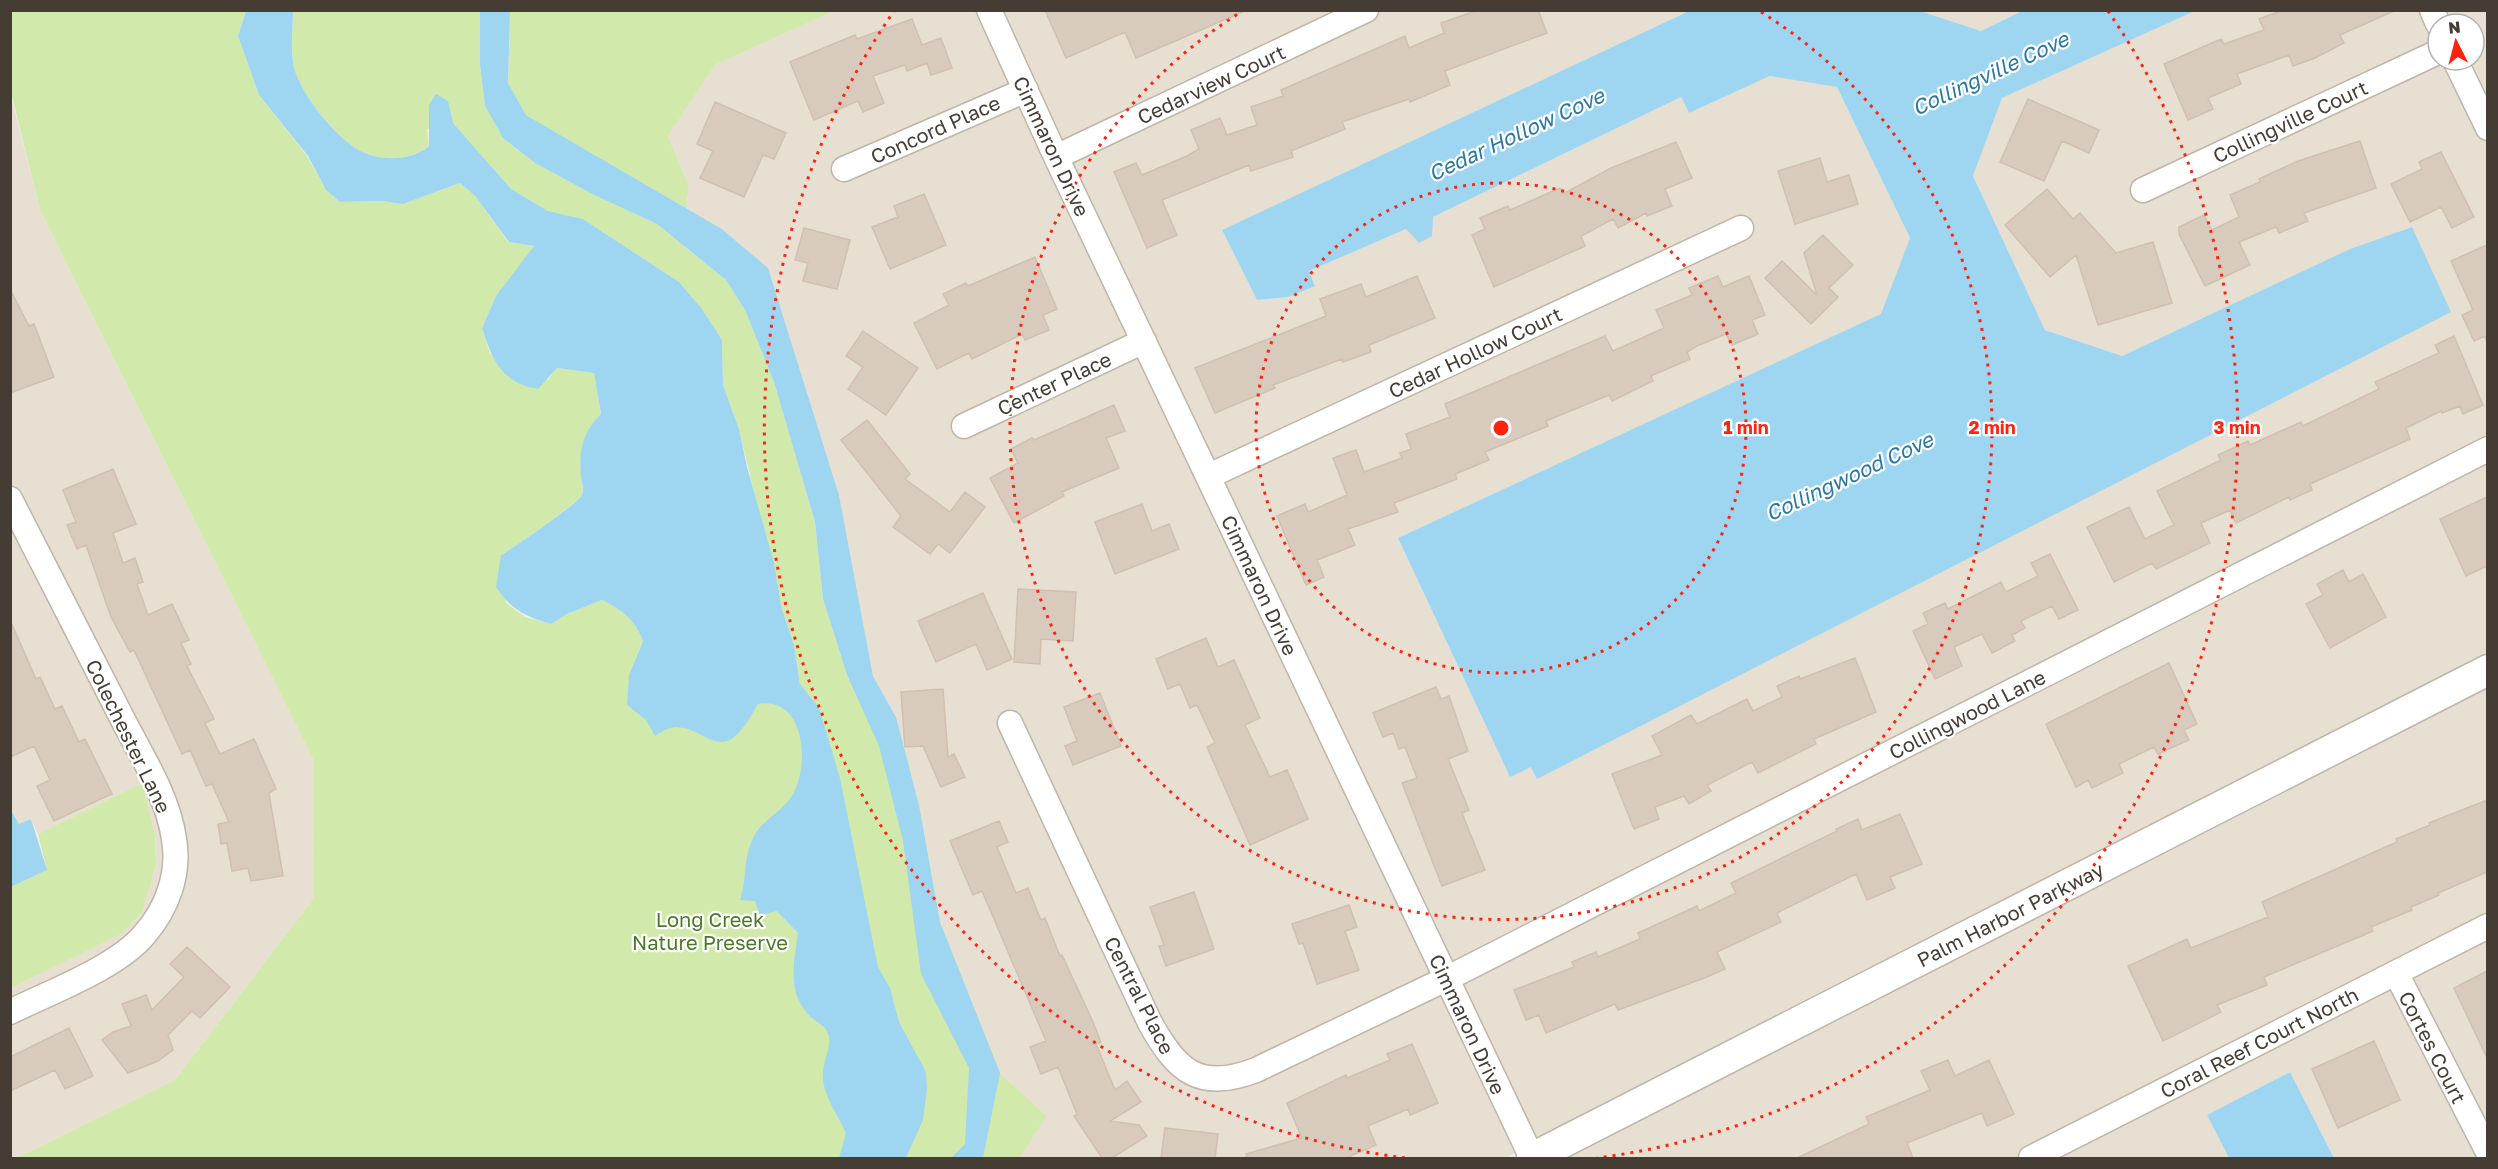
<svg xmlns="http://www.w3.org/2000/svg" width="2498" height="1169" font-family="'Golos Text',sans-serif">
<style>
.residential{fill:#e7dfd2;fill-rule:evenodd}
.green{fill:#d2e9ac}
.water{fill:#9ed6f2}
.building{fill:#d8cbbd;stroke:#d0c0ad;stroke-width:1.5}
.lines{fill:none;stroke-linecap:round;stroke-linejoin:round}
.minor-casing{stroke:#bfb5a7;stroke-width:27}
.tertiary-casing{stroke:#bfb5a7;stroke-width:33}
.minor{stroke:#fff;stroke-width:24}
.tertiary{stroke:#fff;stroke-width:30}
.ring{fill:none;stroke:#ff230f;stroke-width:3;stroke-dasharray:3 6}
.labels{text-anchor:middle;dominant-baseline:central;stroke-width:4.5;stroke-linejoin:round;paint-order:stroke}
.street-label{font-size:20px;fill:#453d34;stroke:#fff}
.park-label{font-size:20px;fill:#4b7926;stroke:#fff}
.water-label{font-size:21px;font-style:italic;fill:#2878a4;stroke:#fff}
.centre{fill:#ff230f;stroke:#fff;stroke-width:3}
.ring-label{font-size:18px;text-anchor:middle;font-weight:bold;fill:#ff230f;stroke:#fff;stroke-width:4.5;stroke-linejoin:round;paint-order:stroke}
</style>
<rect width="100%" height="100%" fill="#f3eee5"/>
<path class="residential" d="M834 11H1689L1222 230 1257 300 1288 297 1315 285 1309 271 1433 217 1681 97 1689 113 1770 76 1837 86 1910 238 1882 314 1398 538 1510 777 2412 227 2350 249 2122 356 2045 330 1973 176 2002 98 2195 11H2487V658L1506 1158H1022L1021 1156 1047 1116 1000 1073 940 922 919 805 896 717 873 676 839 495 768 268 722 229 686 208 689 186 668 136 715 65ZM2438 24H2474V60H2438Z
M1920 11H2022L1981 31Z
M10 92 40 210 313 759 314 898 175 1080 17 1158H10L11 988 122 934 142 913 156 865 155 834 142 783 38 834 31 819 19 825 11 808Z
M2487 684V1158H2334L2290 1072 2207 1115 2229 1158H1559Z"/>
<path class="green" d="M10 11H246L238 36 259 95 307 156 326 190 340 202 381 201 403 204 460 183 475 196 508 242 535 246 496 296 482 328 490 354 548 380 556 368 594 373 601 414C586 428 579 451 581 473 581 479 584 489 582 495 579 502 512 549 501 555L506 603 525 617 551 624 567 614 602 600C622 610 635 620 643 641L629 675 800 684 794 645 781 606 739 429 723 385 722 340 702 309 679 282 583 219 548 211 511 189 453 123 427 129 429 146C411 161 379 162 359 150 335 137 300 93 294 67 290 50 293 28 293 11H480V65L485 106 503 138 535 163 592 194 657 224 726 280 745 310 774 382 815 522 823 599 847 675 849 680 896 717 919 805 940 922 1000 1073 1047 1116 1021 1156 1022 1158H17L175 1080 314 898 313 759 40 210 11 92Z
M510 11H834L715 65 668 136 689 186 686 208 526 115 508 84Z
M142 783 155 834 156 865 142 913 122 934 11 988V887L47 870 38 834Z"/>
<path class="water" d="M246 11H293C293 28 290 50 294 67 300 93 335 137 359 150 379 162 412 161 429 146V105L436 94 448 101 453 123 511 189 548 211 583 219 679 282 702 309 722 340 723 385 739 429 747 467 774 563 781 606 794 645 800 684 819 708 840 778 878 967 890 988 899 1022 926 1072 927 1089 923 1120 906 1158H839L846 1133C838 1115 821 1093 823 1073 823 1061 831 1049 829 1036 827 1025 814 1022 807 1013 787 990 794 961 798 933L777 911 760 915 755 901 740 900C748 875 742 862 753 838 761 820 783 812 793 794 810 764 805 696 758 704 751 716 744 729 733 738 708 755 690 709 655 736L646 720 627 705 629 675 643 641C635 620 622 610 602 600L567 614 551 624C526 617 511 610 496 587L501 555C512 549 580 502 582 495 584 490 582 482 581 477 579 450 582 433 601 414L594 373 557 368 538 389C502 383 492 360 482 328L496 296 534 246 509 242 475 196 460 183 403 204 381 201 340 202 326 190 308 156 259 95 238 36Z
M480 11H510L508 83 526 115 722 229 768 268 839 495 873 676 896 717 919 805 940 922 1000 1073 983 1158H951L965 1144 969 1068 921 974 903 841 879 746 847 675 823 599 815 522 774 382 745 310 726 280 657 224 592 194 535 163 503 138 485 106 480 65Z
M1689 11H1920L1981 31 2022 11H2195L2002 98 1973 176 2045 330 2122 356 2350 249 2412 227 2451 312 1537 779 1531 767 1510 777 1398 538 1881 314 1910 238 1837 87 1770 76 1689 113 1681 97 1433 217 1432 236 1419 243 1406 229 1309 271 1315 286 1288 297 1257 300 1222 230Z
M10 808 19 824 31 819 47 870 11 887Z
M2290 1072 2334 1158H2229L2207 1115Z"/>
<path class="building" d="M1045 10H1247L1136 58 1125 32 1066 58Z
M1478 10H1538L1547 33 1445 71 1450 85 1410 102 1409 99 1342 122 1345 129 1291 151 1293 157 1251 171 1249 165 1162 200 1177 235 1147 248 1114 172 1136 163 1142 175 1187 156 1199 149 1191 130 1220 118 1227 135 1257 125 1251 107 1283 96 1281 90 1405 36 1409 48 1444 33 1441 23Z
M2283 10H2396L2340 35 2344 43 2315 58 2293 66 2289 55 2237 74 2241 84 2208 98 2213 109 2188 120 2164 64 2221 39 2224 44 2264 30 2259 19Z
M912 19 922 45 941 38 952 68 931 75 927 63 907 71 905 65 873 76 884 103 863 112 858 101 814 120 790 62 855 35 857 39Z
M2028 99 2099 130 2089 153 2062 141 2044 181 2000 162Z
M715 102 786 133 774 159 763 155 744 197 700 178 713 151 697 144Z
M2360 141 2376 188 2304 213 2308 221 2279 233 2276 227 2239 242 2250 265 2205 286 2179 234V227L2204 215 2212 230 2239 217 2230 195 2260 182 2259 179 2298 161Z
M1676 142 1692 178 1665 189 1672 206 1647 216 1646 213 1618 228 1613 219 1581 236 1585 246 1494 287 1472 235 1485 229 1480 218 1508 206 1510 210 1560 188 1563 194 1611 168Z
M2441 152 2474 217 2452 228 2441 207 2410 222 2391 184 2422 169 2419 162Z
M1820 158 1827 182 1849 175 1858 204 1795 224 1778 171Z
M2047 189 2073 219 2080 213 2116 253 2153 242 2172 303 2098 325 2076 255 2050 277 2005 225Z
M924 194 946 245 890 269 872 227 898 217 894 206Z
M804 228 850 240 837 289 803 281 808 263 795 260Z
M1823 235 1853 265 1829 288 1838 297 1811 324 1765 278 1782 261 1817 295 1804 253Z
M2487 245V342L2485 336 2474 341 2462 315 2473 310 2451 261Z
M1035 257 1057 309 1043 315 1049 330 1025 340 1022 334 972 359 969 353 937 369 914 323 949 305 943 294 966 283 968 286Z
M1417 276 1435 318 1369 345 1371 352 1343 362 1342 359 1273 385 1275 388 1215 413 1195 368 1326 316 1320 299 1361 284 1366 297Z
M1718 276 1723 287 1749 276 1765 315 1752 320 1758 334 1732 345 1726 334 1697 346 1687 352 1690 359 1651 376 1653 381 1612 401 1609 395 1546 421 1548 426 1485 452 1489 460 1455 474 1457 479 1394 503 1398 512 1348 529 1355 545 1317 560 1324 577 1306 585 1277 516 1305 504 1308 512 1347 495 1333 458 1356 450 1364 472 1402 458 1400 453 1411 449 1406 434 1450 417 1445 404 1605 336 1613 351 1664 328 1656 310 1692 295 1689 288Z
M10 289 29 326 34 324 54 377 10 393Z
M863 331 918 368 886 415 848 389 863 367 846 356Z
M2454 336 2483 405 2463 414 2460 406 2442 413 2441 411 2406 428 2410 439 2310 484 2312 490 2290 500 2289 497 2236 523 2230 510 2201 523 2210 543 2156 569 2152 563 2114 582 2087 527 2129 507 2145 539 2174 525 2157 491 2221 460 2218 455 2248 441 2250 445 2301 422 2303 426 2379 389 2375 382 2439 353 2435 345Z
M1114 405 1125 431 1106 438 1119 468 1062 492 1064 496 1014 523 990 478 1018 463 1011 449 1032 438 1034 440Z
M867 420 910 474 905 479 950 512 965 492 985 507 950 553 938 544 930 554 893 527 901 516 841 440Z
M113 469 136 524 113 533 123 563 135 558 143 582 137 584 148 615 172 604 189 640 181 643 191 664 187 666 214 719 205 723 220 754 254 739 276 789 269 793 283 876 251 881 248 868 232 871 227 843 221 844 218 824 229 822 212 784 206 786 190 750 182 754 134 650 130 652 111 617 86 545 77 549 67 525 76 522 63 490Z
M2487 497V566L2466 576 2440 519Z
M1142 504 1152 531 1169 524 1179 549 1115 574 1095 522Z
M2050 554 2078 610 2059 619 2052 606 2021 621 2025 628 2012 635 2015 641 1992 653 1982 634 1954 647 1962 666 1935 679 1913 631 1928 624 1923 613 1945 603 1948 609 2001 582 2006 592 2038 576 2031 563Z
M2343 570 2349 582 2363 574 2386 617 2330 648 2306 604 2323 595 2317 584Z
M1018 589 1076 592 1073 641 1041 639 1040 664 1014 662Z
M983 593 1012 659 987 670 976 644 936 662 918 621Z
M10 620 36 679 40 677 55 709 62 706 79 742 85 739 112 794 54 821 37 786 50 780 34 746 10 757Z
M1206 638 1218 667 1234 660 1260 718 1245 725 1270 777 1287 770 1308 819 1250 845 1207 747 1215 743 1197 705 1190 708 1180 684 1168 689 1156 659Z
M1855 658 1876 712 1814 739 1816 744 1758 773 1752 762 1707 785 1711 791 1689 804 1684 796 1655 807 1659 819 1634 829 1612 774 1662 755 1652 736 1691 715 1697 724 1747 699 1753 711 1782 697 1777 686 1799 676 1800 679Z
M2169 663 2197 724 2184 730 2189 740 2158 754 2154 747 2119 764 2123 773 2092 788 2088 780 2076 787 2046 724Z
M1436 687 1441 699 1449 696 1468 751 1448 759 1469 810 1462 813 1485 870 1442 886 1402 783 1417 778 1405 747 1399 749 1393 733 1383 737 1373 713Z
M943 689 948 757 954 754 965 777 941 787 923 746 905 747 901 692Z
M1100 693 1121 746 1073 765 1065 746 1077 741 1064 707Z
M2487 800V872L2438 893 2439 895 2411 907 2412 910 2371 927 2373 931 2264 977 2267 985 2217 1005 2221 1012 2163 1041 2128 966 2187 939 2191 948 2268 917 2262 902 2397 842 2396 839 2430 825 2429 823Z
M1900 814 1922 864 1890 877 1895 888 1867 900 1856 874 1777 913 1781 922 1717 952 1725 969 1707 977 1618 1010 1615 1004 1546 1033 1539 1015 1526 1020 1514 990 1574 967 1572 962 1596 952 1598 957 1640 939 1638 933 1697 906 1699 911 1736 893 1731 883 1837 831 1836 829 1858 819 1862 830Z
M999 821 1008 842 997 847 1016 893 1028 888 1041 920 1045 918 1060 956 1062 955 1093 1022 1101 1042 1096 1044 1115 1090 1127 1081 1141 1102 1110 1121 1139 1125 1147 1136 1112 1158H1102L1074 1116 1077 1114 1058 1067 1041 1074 1030 1047 1046 1041 982 891 973 895 950 841Z
M1194 892 1214 949 1166 966 1159 946 1164 945 1150 907Z
M1349 905 1357 927 1345 931 1359 970 1317 984 1303 943 1299 944 1292 924Z
M187 947 230 987 200 1018 192 1011 168 1035 173 1050 158 1061 128 1073 102 1040 113 1032 131 1026 122 1004 146 995 152 1010 184 977 170 964Z
M2487 971V1058L2454 988Z
M69 1028 93 1076 65 1089 55 1070 10 1091V1057Z
M2374 1041 2400 1100 2338 1128 2312 1069Z
M1412 1044 1438 1103 1410 1115 1408 1109 1368 1126 1376 1145 1346 1158H1247L1246 1154 1302 1138 1287 1103 1346 1075 1347 1078 1390 1060 1387 1054Z
M1948 1060 1955 1076 1989 1060 2014 1114 1987 1126 1982 1113 1907 1143 1913 1158H1797L1869 1124 1866 1117 1930 1090 1921 1071Z
M1165 1128 1218 1134 1215 1158H1161Z"/>
<g class="lines">
<g class="minor-casing">
<path id="minor" d="M989 10 1056 157 1532 1158
M2432 10 2438 24
M2455 60 2488 128
M1056 157 1366 10
M844 169 1026 90
M2143 190 2438 52
M964 426 1144 341
M1209 476 1741 228
M10 499C47 571 83 642 120 714 139 752 168 795 174 839 180 874 167 909 144 935 116 968 50 992 10 1012
M1010 723 1150 1023C1177 1071 1199 1092 1256 1070L1446 979 2488 449
M2396 973 2488 1152
M2031 1158 2488 926"/>
</g>
<g class="tertiary-casing">
<path id="tertiary" d="M1532 1158 2488 670"/>
</g>
<use href="#minor" class="minor"/>
<use href="#tertiary" class="tertiary"/>
</g>
<g class="ring">
<circle cx="1501" cy="428" r="245"/>
<path d="M1761 12A491 491 0 1 1 1241 12"/>
<path d="M1405 1158A736 736 0 0 1 894 11M2108 11A736 736 0 0 1 1597 1158"/>
</g>
<g class="labels">
<g class="street-label">
<text transform="translate(1211 84) rotate(-25)">Cedarview Court</text>
<text transform="translate(2290 121) rotate(-25)">Collingville Court</text>
<text transform="translate(935 129) rotate(-24)">Concord Place</text>
<text transform="translate(1052 146) rotate(65)">Cimmaron Drive</text>
<text transform="translate(1475 352) rotate(-25)">Cedar Hollow Court</text>
<text transform="translate(1054 383) rotate(-25)">Center Place</text>
<text transform="translate(1260 585) rotate(65)">Cimmaron Drive</text>
<text transform="translate(1967 714) rotate(-27)">Collingwood Lane</text>
<text transform="translate(129 736) rotate(64)">Colechester Lane</text>
<text transform="translate(2010 914) rotate(-27)">Palm Harbor Parkway</text>
<text transform="translate(1140 995) rotate(63)">Central Place</text>
<text transform="translate(1468 1024) rotate(65)">Cimmaron Drive</text>
<text transform="translate(2259 1042) rotate(-27)">Coral Reef Court North</text>
<text transform="translate(2433 1047) rotate(63)">Cortes Court</text>
</g>
<g class="park-label">
<text x="710" y="919">Long Creek<tspan x="710" dy="23">Nature Preserve</tspan></text>
</g>
<g class="water-label">
<text transform="translate(1990 73) rotate(-25)">Collingville Cove</text>
<text transform="translate(1516 134) rotate(-25)">Cedar Hollow Cove</text>
<text transform="translate(1849 476) rotate(-25)">Collingwood Cove</text>
</g>
</g>
<circle cx="1501" cy="428" r="9" class="centre"/>
<g class="ring-label">
<text x="1746" y="434">1 min</text>
<text x="1992" y="434">2 min</text>
<text x="2237" y="434">3 min</text>
</g>
<rect width="2498" height="1169" fill="none" stroke="#453d34" stroke-width="24"/>
<g transform="translate(2456 42) rotate(354)"><circle r="28" fill="#ffffff" stroke="#b5b1ae" stroke-width="1.5"/>
<path d="M0-4.5L10 22L0 15L-10 22Z" fill="#ff230f"/>
<text y="-9" font-size="16" font-weight="bold" text-anchor="middle" fill="#453d34">N</text>
</g>
</svg>
